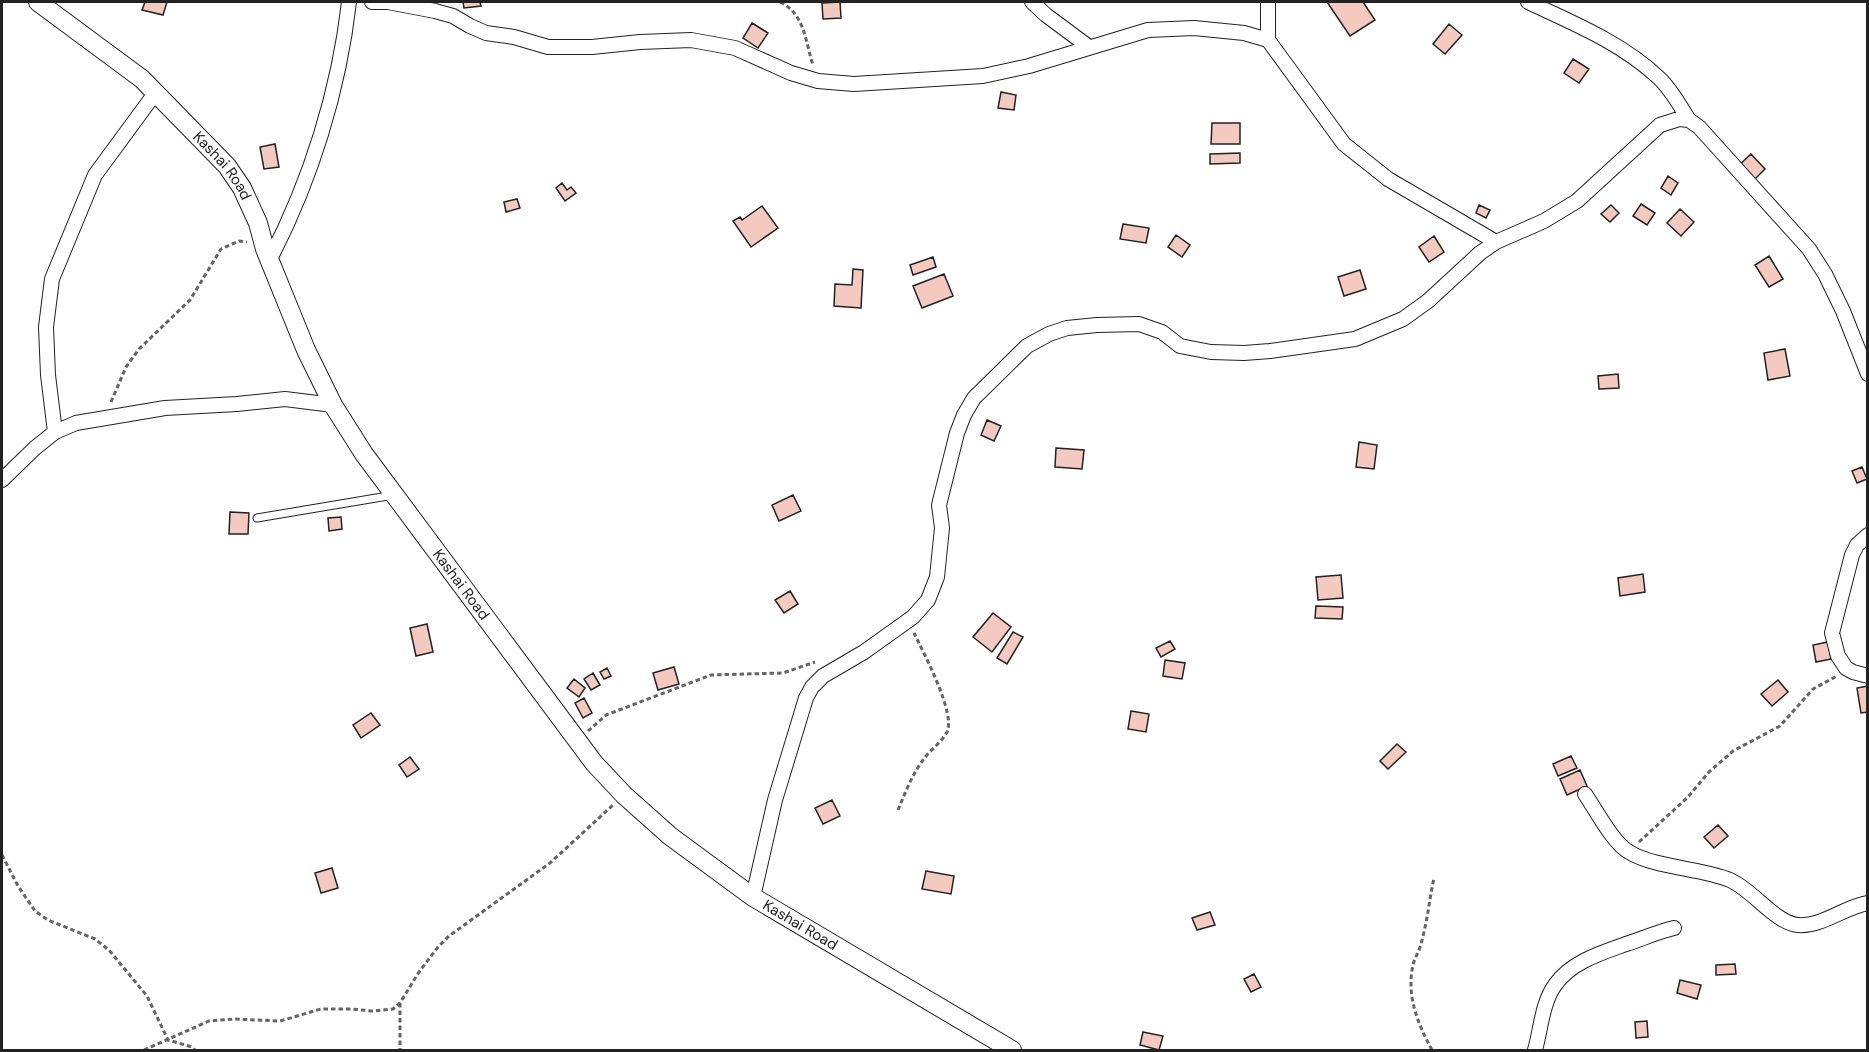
<svg xmlns="http://www.w3.org/2000/svg" width="1869" height="1052" font-family="'DM Sans',sans-serif">
<style>
.building{fill:#f3c9c0;stroke:#222;stroke-width:1.5}
.lines{fill:none;stroke-linecap:round;stroke-linejoin:round}
.service-casing{stroke:#222;stroke-width:9}
.minor-casing{stroke:#222;stroke-width:16}
.tertiary-casing{stroke:#222;stroke-width:20}
.path{stroke:#646464;stroke-width:3;stroke-dasharray:4.5 3;stroke-linecap:butt}
.service{stroke:#fff;stroke-width:7}
.minor{stroke:#fff;stroke-width:14}
.tertiary{stroke:#fff;stroke-width:18}
.labels{text-anchor:middle;dominant-baseline:central;stroke-width:4.5;stroke-linejoin:round;paint-order:stroke}
.street-label{font-size:15px;fill:#222;stroke:#fff}
</style>
<rect width="100%" height="100%" fill="#fff"/>
<path class="building" d="M145 2H167L163 15 142 10Z
M463 2H480L481 6 464 8Z
M840 2 841 18 823 19 822 3Z
M1327 2H1363L1375 20 1350 36Z
M752 23 768 33 758 48 743 38Z
M1449 24 1462 35 1445 54 1433 44Z
M1573 59 1589 69 1579 83 1564 73Z
M1001 92 1016 95 1014 110 998 108Z
M1212 123H1240V144H1211Z
M275 144 279 167 264 169 260 147Z
M1240 153V163L1210 164V154Z
M1751 154 1765 169 1752 182 1737 167Z
M1668 176 1678 183 1671 195 1661 188Z
M562 183 567 190 571 187 576 193 565 201 556 188Z
M517 199 520 208 506 212 504 202Z
M1641 204 1655 213 1647 225 1633 216Z
M1479 205 1490 210 1486 218 1476 213Z
M1611 205 1619 213 1610 222 1601 214Z
M762 206 778 228 751 247 733 221 740 217 742 220Z
M1680 209 1694 222 1681 236 1667 223Z
M1123 224 1149 228 1146 243 1120 239Z
M1176 235 1190 245 1182 257 1168 247Z
M1434 236 1444 252 1429 262 1419 247Z
M1769 256 1783 279 1769 287 1755 265Z
M933 257 936 267 913 275 910 265Z
M853 269 863 270 861 308 834 306 835 284 852 285Z
M1360 270 1366 289 1344 296 1338 277Z
M944 274 953 296 922 308 913 286Z
M1785 349 1790 376 1768 380 1764 353Z
M1618 374 1619 388 1599 389 1598 376Z
M987 420 1001 426 994 441 981 435Z
M1359 442 1377 445 1374 469 1356 467Z
M1056 448 1084 450 1082 469 1055 467Z
M1862 467 1867 479 1857 483 1852 471Z
M793 495 801 511 779 521 772 505Z
M230 512 249 513 248 534H229Z
M341 517 342 529 329 531 328 518Z
M1643 574 1645 592 1620 596 1618 578Z
M1341 575 1343 598 1318 600 1316 577Z
M790 591 798 604 784 613 775 600Z
M1316 606 1343 607 1342 619 1315 618Z
M993 613 1011 627 992 652 973 637Z
M427 624 433 652 416 656 410 628Z
M1013 632 1023 637 1007 664 997 658Z
M1170 641 1175 649 1161 657 1156 648Z
M1828 642 1831 659 1816 662 1813 645Z
M1165 660 1185 663 1182 679 1163 676Z
M674 667 679 684 658 690 653 673Z
M607 668 611 676 604 679 600 672Z
M593 673 600 685 591 690 584 679Z
M574 679 585 688 579 697 567 688Z
M1778 680 1788 692 1772 706 1761 694Z
M1868 686V712L1861 713 1857 688Z
M584 698 592 713 583 718 575 703Z
M1131 711 1149 714 1146 732 1128 729Z
M371 713 380 725 361 738 353 725Z
M1397 744 1406 752 1388 769 1380 761Z
M1571 756 1577 768 1558 776 1553 764Z
M410 757 419 769 407 777 399 765Z
M1580 770 1587 786 1567 795 1560 779Z
M832 800 840 816 823 824 815 808Z
M1718 825 1728 836 1714 848 1704 837Z
M332 868 338 888 321 893 315 873Z
M926 871 954 876 951 894 922 889Z
M1210 912 1215 925 1197 930 1192 918Z
M1735 964 1736 974 1716 975V965Z
M1254 974 1261 987 1251 992 1244 979Z
M1680 980 1701 985 1697 999 1677 993Z
M1647 1021 1648 1037 1636 1038 1635 1022Z
M1143 1032 1163 1036 1159 1050 1140 1045Z"/>
<g class="lines">
<g class="service-casing">
<path id="service" d="M257 518 394 495"/>
</g>
<g class="minor-casing">
<path id="minor" d="M372 2H388L435 11 453 16 470 26 486 33 514 37 548 47H592L640 42 691 40 735 48 791 73 818 81 854 84 983 76 1029 66 1148 30 1194 28 1244 33 1268 40
M1032 2 1046 15 1089 47
M1268 2V40L1344 144 1388 179 1496 242
M1528 2C1573 23 1622 43 1659 78 1671 89 1680 106 1689 120
M270 259C311 180 339 90 349 2
M55 432 48 375 46 327 52 279 95 175 156 92
M2 480 35 448 55 432 76 423 165 408 237 404 285 399 333 405
M1868 535 1857 545 1852 555 1832 633 1838 656 1846 668 1853 672 1868 676
M1585 794C1596 810 1613 843 1629 852 1655 868 1702 868 1730 880 1753 890 1775 923 1798 925 1822 927 1844 907 1868 903
M753 897 775 800 806 698 812 687 823 676 864 652 913 617 928 600 937 577 942 528 939 505 957 433 964 415 974 398 1027 346 1049 334 1067 328 1097 325 1139 324 1162 332 1180 346 1211 352 1244 353 1270 351 1355 339 1403 319 1428 301 1480 253 1496 242 1544 221 1577 201 1660 125 1679 119 1689 120 1699 127 1809 249 1825 274 1843 311 1868 374
M1535 1050C1541 1029 1542 1003 1555 985 1571 962 1601 953 1626 944 1642 939 1657 932 1674 928"/>
</g>
<g class="tertiary-casing">
<g id="tertiary">
<path id="s1" d="M38 2 142 79 227 166 242 188 258 223 265 249 306 350 333 405 364 454 594 763 624 795 670 836 753 897 1012 1050"/>
</g>
</g>
<path class="path" d="M780 2C805 14 805 41 813 65
M111 402 126 367 139 349 190 300 221 249 239 241 247 242
M588 731 606 715 711 675 783 673 815 662
M898 810C905 793 912 775 923 760 929 751 942 742 947 732 956 713 923 652 914 633
M1639 842 1688 797 1709 772 1733 751 1780 726 1813 689 1837 676
M2 855 18 886 35 911 48 920 95 939 109 950 147 996 168 1040 192 1047 195 1050
M400 1003V1050
M144 1050 209 1021 234 1019 280 1021 321 1009H352L372 1011 393 1009 400 1003 419 972 438 947 449 936 550 863 613 805
M1432 1050C1418 1024 1406 996 1413 965 1414 959 1418 954 1420 947 1427 925 1429 901 1434 878"/>
<use href="#service" class="service"/>
<use href="#minor" class="minor"/>
<use href="#tertiary" class="tertiary"/>
</g>
<g class="labels">
<g class="street-label">
<text stroke="none"><textPath href="#s1" startOffset="248">Kashai Road</textPath></text>
<text stroke="none"><textPath href="#s1" startOffset="734">Kashai Road</textPath></text>
<text stroke="none"><textPath href="#s1" startOffset="1220">Kashai Road</textPath></text>
</g>
</g>
<rect width="1869" height="1052" fill="none" stroke="#222222" stroke-width="6"/>
</svg>
